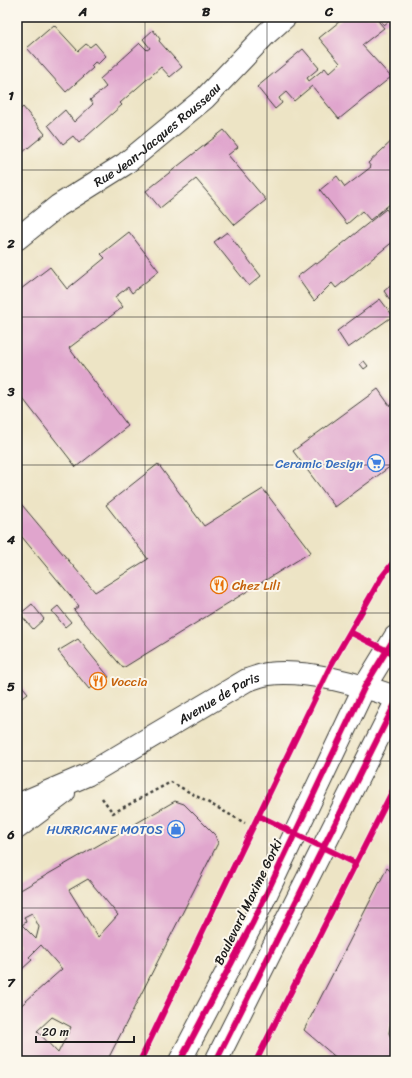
<svg xmlns="http://www.w3.org/2000/svg" width="412" height="1078" font-family="Sriracha,sans-serif">
<style>
.building{fill:#e0a5cd;fill-rule:evenodd}
.lines{fill:none;stroke-linecap:round;stroke-linejoin:round}
.street-casing{stroke:#3b3a35;stroke-width:24}
.secondary-casing{stroke:#3b3a35;stroke-width:24}
.primary-casing{stroke:#3b3a35;stroke-width:24}
.path{stroke:#3b3a35;stroke-width:2.5;stroke-dasharray:3 3;stroke-linecap:butt}
.street{stroke:#fff;stroke-width:22}
.secondary{stroke:#fff;stroke-width:22}
.primary{stroke:#fff;stroke-width:22}
.cycleway-casing{stroke:#fbf7ec;stroke-width:8}
.cycleway{stroke:#d6006c;stroke-width:6}
.grid{fill:none;stroke:#1c1c1c;stroke-width:1;stroke-opacity:0.55}
.labels{text-anchor:middle;dominant-baseline:central;stroke-width:4;stroke-linejoin:round;paint-order:stroke}
.street-label{font-size:13px;fill:#1c1c1c;stroke:#fbf7ec}
.shop-label{font-size:13px;fill:#366cbe;stroke:#fbf7ec;text-anchor:end}
.food-label{font-size:13px;fill:#c56008;stroke:#fbf7ec;text-anchor:start}
.neatline{fill:none;stroke:#1c1c1c;stroke-width:1.5}
.grid-label{font-size:13px;text-anchor:middle;font-weight:bold;fill:#1c1c1c}
</style>
<rect width="100%" height="100%" fill="#fbf7ec"/>
<filter id="ink" filterUnits="userSpaceOnUse"><feTurbulence type="fractalNoise" baseFrequency=".025" numOctaves="2"/><feDisplacementMap in="SourceGraphic" scale="8" xChannelSelector="R" yChannelSelector="G"/><feConvolveMatrix kernelMatrix="1 2 1 2 8 2 1 2 1" color-interpolation-filters="sRGB"/></filter>
<filter id="wash" filterUnits="userSpaceOnUse"><feTurbulence type="fractalNoise" baseFrequency=".012" numOctaves="4" result="noise"/><feDisplacementMap in="SourceGraphic" scale="16" xChannelSelector="R" yChannelSelector="G"/><feGaussianBlur stdDeviation="0.9" result="paint"/><feColorMatrix in="noise" values="0 0 0 0 0 0 0 0 0 0 0 0 0 0 0 0 0 1.4 0 .05"/><feComposite in="paint" operator="in"/></filter>
<g filter="url(#wash)">
<rect width="100%" height="100%" fill="#ede4c5"/>
<g id="blocks">
<path class="building" d="M345 17H375L384 28 362 45 391 77 339 119 312 86 294 101 286 92 279 98 282 103 275 109 257 87 303 49 319 68 307 78 309 81 325 68 329 73 340 63 319 38Z
M377 17H394L384 25Z
M54 25 78 51 86 44 90 47 95 43 106 56 98 64 95 62 91 66 93 68 66 92 27 48Z
M153 30 160 39 159 41 182 67 170 77 161 67 120 103 122 105 79 143 73 136 63 144 48 125 65 110 74 122 93 104 90 100 106 87 100 79 140 43 147 50 150 48 143 39Z
M23 107 45 134 17 157V112Z
M224 130 238 147 228 155 266 200 235 225 196 179 160 208 146 191Z
M395 138V200L370 220 362 211 347 224 320 190 337 176 345 187 371 167 368 163Z
M386 209 395 220V240L336 288 332 283 314 301 297 277 315 263 317 264Z
M129 232 159 271 132 293 128 287 115 297 123 307 69 348 128 426 76 467 17 391V292L50 267 67 289 105 258 101 254Z
M227 232 261 276 249 286 214 242Z
M395 282V296L390 300 384 291Z
M380 299 393 316 348 348 337 331Z
M364 361 368 366 364 369 360 364Z
M378 389 390 406 395 402V463L335 507 293 451Z
M158 464 204 526 263 489 311 552 123 668 74 610 79 606 17 531V499L95 592 148 559 106 505Z
M32 604 44 619 33 629 20 614Z
M58 606 71 622 65 627 52 611Z
M78 639 109 677 89 689 58 651Z
M17 680 28 693 17 702Z
M175 801 184 804 215 835 218 843 107 1061H17V1009L62 969 41 945 29 957 32 960 21 970 17 966V950L19 948 17 945V892ZM88 879 118 915 98 937 69 890ZM32 913 39 927 36 939 22 925 26 922 24 917ZM52 1017 71 1027 58 1053 37 1031Z
M387 868 395 875V999L389 1033 395 1047V1061H340L304 1030Z"/>
</g>
</g>
<g filter="url(#ink)">
<use href="#blocks" fill-opacity="0" stroke="#3b3a35" stroke-width="1"/>
<g class="lines">
<g class="street-casing">
<g id="street">
<path id="s1" d="M17 239 58 206 125 164 205 98 266 34 285 17"/>
</g>
</g>
<g class="secondary-casing">
<g id="secondary">
<path id="s2" d="M17 805 87 775 247 680C254 678 261 675 268 674 307 669 358 684 395 697"/>
<path d="M17 828 64 793"/>
</g>
</g>
<g class="primary-casing">
<path id="primary" d="M180 1061 253 922 365 686 395 637
M216 1061 395 704"/>
</g>
<path class="path" d="M102 798 113 813 171 782 245 823"/>
<use href="#street" class="street"/>
<use href="#secondary" class="secondary"/>
<use href="#primary" class="primary"/>
<g class="cycleway-casing">
<path id="cycleway" d="M350 632 395 655
M259 816 355 863
M140 1061 331 665 381 578 395 560
M180 1061 253 922 365 686 395 637
M216 1061 395 704
M256 1061 395 786"/>
</g>
<use href="#cycleway" class="cycleway"/>
</g>
</g>
<path class="grid" d="M145 17V1061M267 17V1061M17 170H395M17 317H395M17 465H395M17 613H395M17 761H395M17 908H395"/>
<defs>
<g id="supermarket-ring" transform="scale(0.9)"><circle r="9.5" fill="#fbf7ec" stroke="#3f7fe0" stroke-width="1.5"/><path d="M-6-5.5h2.5l.6 2H6L4.5 2H-2.5L-4.4-4H-6ZM-1.5 3.2a1.3 1.3 0 1 0 .1 0ZM3 3.2a1.3 1.3 0 1 0 .1 0Z" fill="#3f7fe0"/></g>
<g id="restaurant-ring" transform="scale(0.9)"><circle r="9.5" fill="#fbf7ec" stroke="#e8710a" stroke-width="1.5"/><path d="M-5-6h1v4h1v-4h1v4h1v-4h1v5L-1.5 .5V6h-2V.5L-5-1ZM5-6V6H3V1.5H1.5Q1.5-4 5-6Z" fill="#e8710a"/></g>
<g id="shop-ring" transform="scale(0.9)"><circle r="9.5" fill="#fbf7ec" stroke="#3f7fe0" stroke-width="1.5"/><path d="M-5-2.5h2.3a2.7 3.5 0 0 1 5.4 0H5L5.5 6h-11ZM-1.5-2.5h3a1.5 2.3 0 0 0-3 0Z" fill="#3f7fe0"/></g>
</defs>
<g fill-rule="evenodd">
<use href="#supermarket-ring" x="376" y="463"/>
<use href="#restaurant-ring" x="219" y="585"/>
<use href="#restaurant-ring" x="98" y="681"/>
<use href="#shop-ring" x="176" y="829"/>
</g>
<g class="labels">
<g class="street-label">
<text stroke="none"><textPath href="#s1" startOffset="175">Rue Jean-Jacques Rousseau</textPath></text>
<text stroke="none"><textPath href="#s2" startOffset="229">Avenue de Paris</textPath></text>
<text transform="translate(248 902) rotate(-64)">Boulevard Maxime Gorki</text>
</g>
<g class="shop-label">
<text x="363" y="463">Ceramic Design</text>
<text x="163" y="829">HURRICANE MOTOS</text>
</g>
<g class="food-label">
<text x="232" y="585">Chez Lili</text>
<text x="111" y="681">Voccia</text>
</g>
</g>
<rect width="412" height="1078" fill="none" stroke="#fbf7ec" stroke-width="44"/>
<path d="M36 1036v6h98v-6" fill="none" stroke="#1c1c1c" stroke-width="2"/>
<text x="42" y="1036" font-size="12" fill="#1c1c1c" stroke="#fbf7ec" stroke-width="3" paint-order="stroke">20 m</text>
<rect x="22" y="22" width="368" height="1034" class="neatline"/>
<g class="grid-label">
<text x="83" y="16">A</text>
<text x="206" y="16">B</text>
<text x="329" y="16">C</text>
<text x="11" y="100">1</text>
<text x="11" y="248">2</text>
<text x="11" y="396">3</text>
<text x="11" y="544">4</text>
<text x="11" y="691">5</text>
<text x="11" y="839">6</text>
<text x="11" y="987">7</text>
</g>
</svg>
